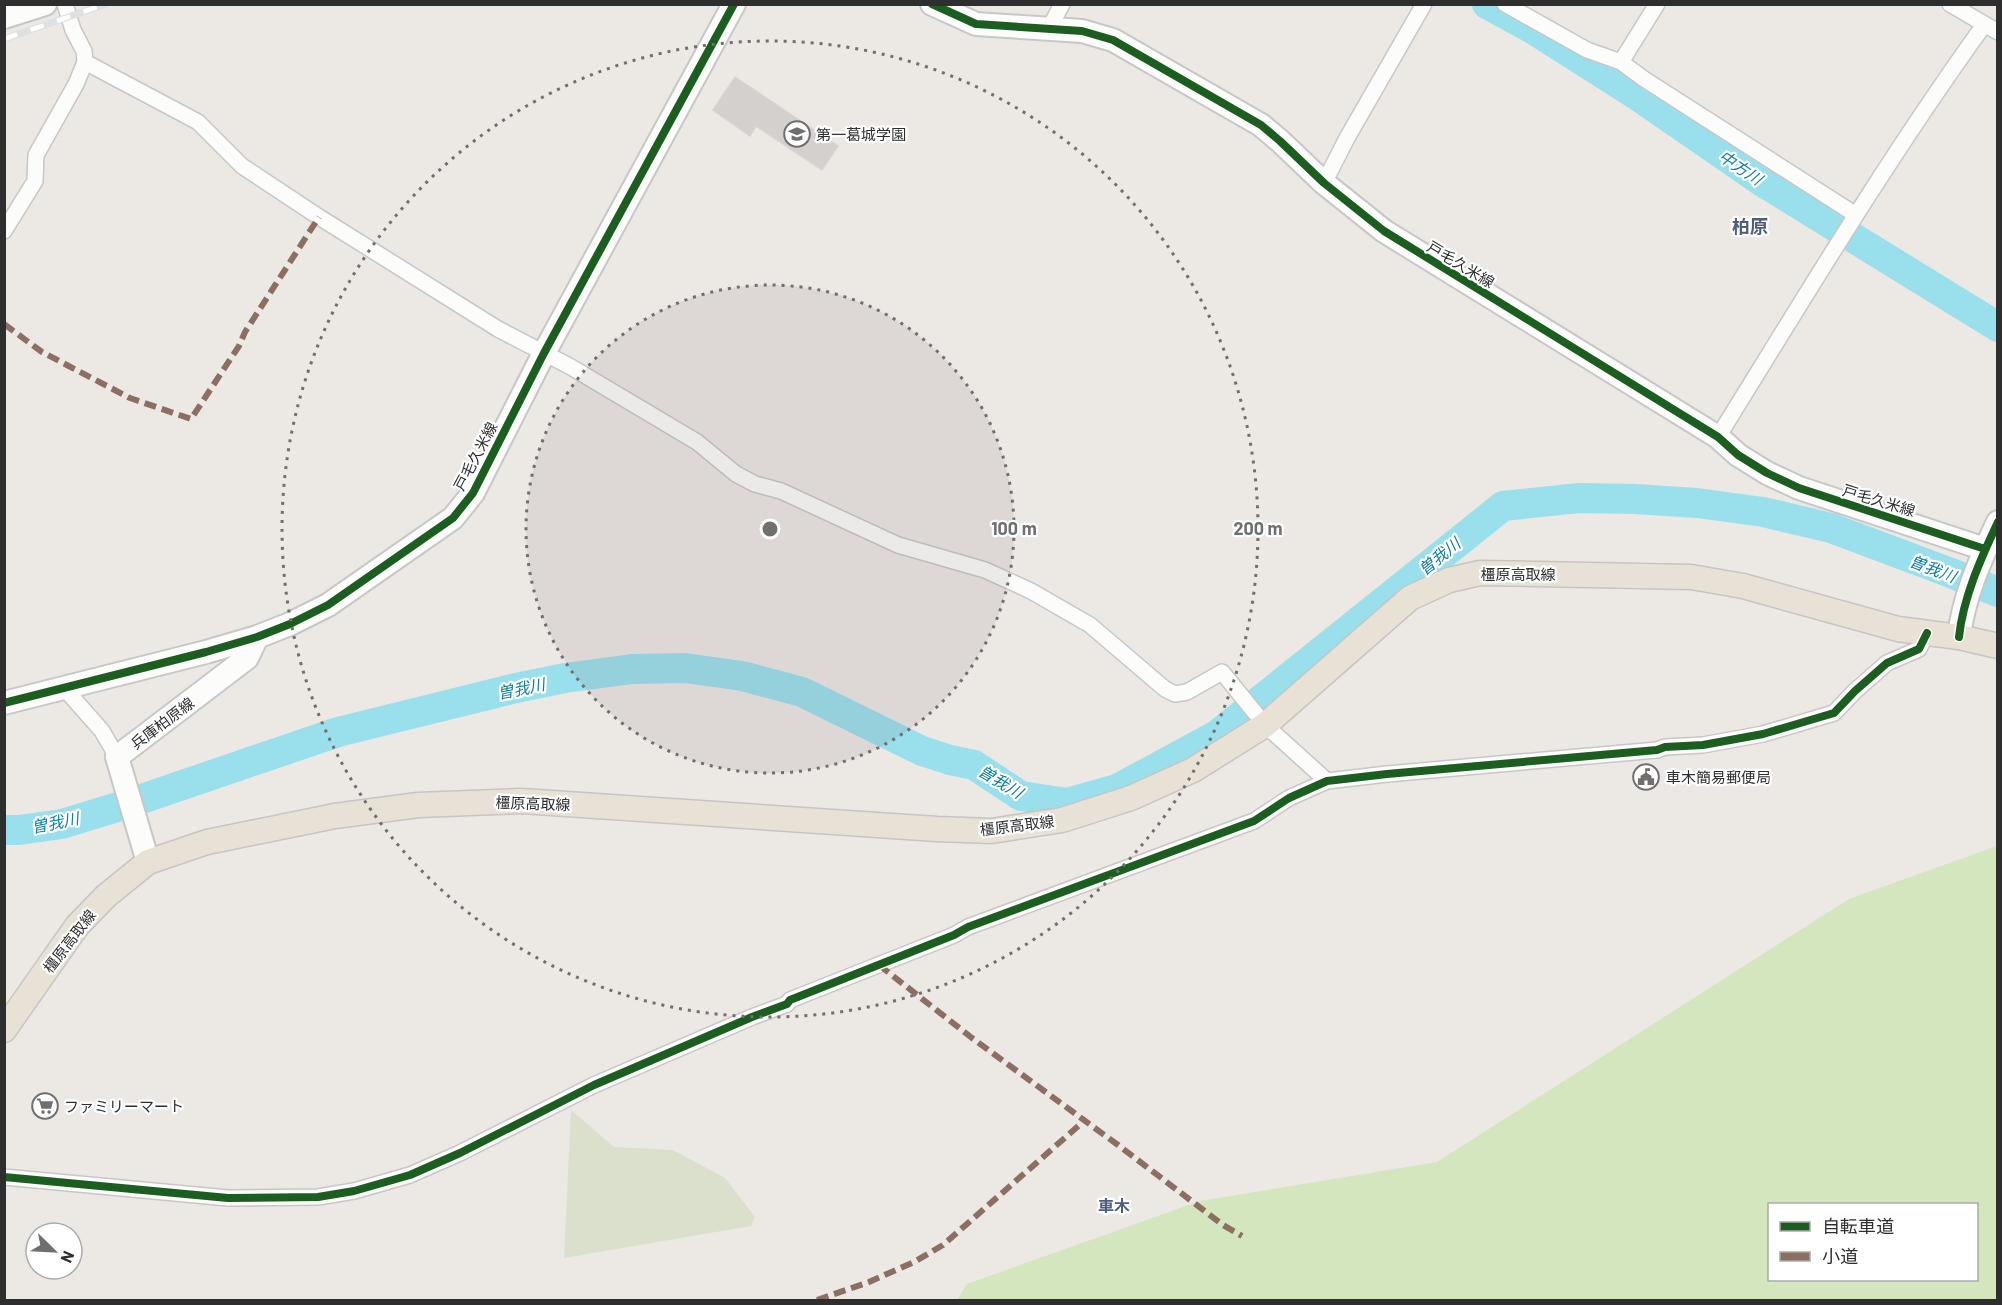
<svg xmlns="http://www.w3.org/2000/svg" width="2002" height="1305" font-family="Barlow,'Noto Sans JP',sans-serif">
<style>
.green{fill:#d3e6be;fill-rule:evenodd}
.cemetery{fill:#dae0cc}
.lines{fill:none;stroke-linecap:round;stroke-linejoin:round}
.river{stroke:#99e0ec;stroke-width:30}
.building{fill:#d3d0cd;stroke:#d7d4d0;stroke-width:1.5}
.street-casing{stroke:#c8c7c7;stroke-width:18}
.secondary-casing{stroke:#c8c7c7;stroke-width:26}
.primary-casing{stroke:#c6c5c4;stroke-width:27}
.street{stroke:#fcfcfb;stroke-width:15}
.secondary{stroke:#fcfcfb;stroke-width:22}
.primary{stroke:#e8e1d6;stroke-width:24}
.rail-casing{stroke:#dfe0e1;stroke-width:7}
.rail{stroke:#fff;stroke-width:4.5;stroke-dasharray:14;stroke-linecap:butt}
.quiet{stroke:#8d6e63;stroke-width:6;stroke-dasharray:12 6;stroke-linecap:butt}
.cycleway-casing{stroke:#fff;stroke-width:11}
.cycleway{stroke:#1b5e20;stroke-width:8}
.ring{fill:none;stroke:#706f6e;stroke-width:3;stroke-dasharray:3 6}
.labels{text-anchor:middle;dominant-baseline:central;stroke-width:4.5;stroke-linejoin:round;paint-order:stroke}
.poi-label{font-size:15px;fill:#2e2e2e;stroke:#fff;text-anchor:start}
.street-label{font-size:15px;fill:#2e2e2e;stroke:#fff}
.water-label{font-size:16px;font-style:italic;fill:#0e7fa2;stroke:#fff}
.neighbourhood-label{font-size:16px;font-weight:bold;fill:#4d5c7f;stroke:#fff}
.quarter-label{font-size:18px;font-weight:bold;fill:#4d5c7f;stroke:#fff}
.centre{fill:#706f6e;stroke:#fff;stroke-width:3}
.ring-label{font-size:18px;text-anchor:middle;font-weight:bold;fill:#706f6e;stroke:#fff;stroke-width:4.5;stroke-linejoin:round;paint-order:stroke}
</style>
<rect width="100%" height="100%" fill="#ece8e4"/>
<path class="green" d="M1997 846V1300H957L967 1284 1200 1201 1437 1162 1849 899ZM1770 1204H1976V1280H1770Z"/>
<path class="cemetery" d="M571 1110 614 1147 673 1150 725 1178 755 1217 751 1226 564 1258Z"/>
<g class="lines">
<path class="river" d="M1487 4 1531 28 1635 94 1761 181 1998 327
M4 830H19L62 824 124 805 338 732 516 688 565 678 632 669 685 668 742 676 802 692 922 751 950 760 974 765 1021 796 1067 803 1117 789 1217 735 1503 506 1579 498 1635 499 1697 503 1763 512 1831 528 1951 573 1998 592"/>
</g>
<path class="building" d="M735 77 838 146 822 170 756 126 750 136 713 110Z"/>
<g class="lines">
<g class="street-casing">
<path id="street" d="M1505 4 1587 50 1621 62 1644 79 1856 215
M1950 4 1998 32
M1049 29 1062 4
M85 62 198 122 242 166 319 217 498 329 571 367 697 442 736 474 755 484 781 491 898 545 985 570 1031 591 1090 625 1165 689 1175 694 1187 692 1222 672 1265 725 1327 781
M1621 62 1657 4
M1324 183 1347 138 1424 4
M4 231 35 181 36 155 76 84 85 62 84 51 73 30 65 4
M1718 437C1804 298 1888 158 1984 25
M65 689 102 731 117 757
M4 1177 228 1198 318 1197 354 1191 410 1175 460 1153 594 1085 752 1017 787 1004 790 1000 954 935 968 927 1254 821 1289 798 1327 781 1387 774 1657 750 1665 747 1703 745 1763 734 1834 713 1855 691 1887 663 1919 649 1927 633"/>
</g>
<g class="secondary-casing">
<path id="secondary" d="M932 4 976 24 1082 31 1113 40 1261 125 1280 141 1324 183 1384 231 1718 437 1738 455 1767 473 1799 488 1985 549
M4 17 45 4
M1959 637C1963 598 1981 558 1998 522
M4 703 206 652 257 637 290 624 328 605 453 518 473 493 544 353 734 4
M148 862 117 757 247 658 257 637"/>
</g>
<g class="primary-casing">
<path id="primary" d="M4 1030 77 926 106 896 148 862 207 842 335 816 418 805 522 801 937 829 991 831 1062 820 1131 798 1193 770 1265 725 1410 598 1449 580 1480 573 1691 577 1743 586 1898 629 1959 637 1998 646"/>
</g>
<use href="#street" class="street"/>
<use href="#secondary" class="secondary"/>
<use href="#primary" class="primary"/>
<g class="rail-casing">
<path id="rail" d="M4 39 106 4"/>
</g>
<use href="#rail" class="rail"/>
<path class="quiet" d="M4 324 42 352 130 398 191 419 239 346 245 332 319 217
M879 965 972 1038 1118 1145 1223 1225 1242 1236
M817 1300 869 1282 914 1262 943 1245 1084 1121"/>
<g class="cycleway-casing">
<path id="cycleway" d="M932 4 976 24 1082 31 1113 40 1261 125 1280 141 1324 183 1384 231 1718 437 1738 455 1767 473 1799 488 1985 549
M1959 637C1963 598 1981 558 1998 522
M4 703 206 652 257 637 290 624 328 605 453 518 473 493 544 353 734 4
M4 1177 228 1198 318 1197 354 1191 410 1175 460 1153 594 1085 752 1017 787 1004 790 1000 954 935 968 927 1254 821 1289 798 1327 781 1387 774 1657 750 1665 747 1703 745 1763 734 1834 713 1855 691 1887 663 1919 649 1927 633"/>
</g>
<use href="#cycleway" class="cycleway"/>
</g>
<circle cx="770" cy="529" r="244" fill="#706f6e" fill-opacity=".12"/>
<g class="ring">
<circle cx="770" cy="529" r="244"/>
<circle cx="770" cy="529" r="488"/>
</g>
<defs>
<g id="school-ring" transform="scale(1.35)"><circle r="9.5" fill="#fff" stroke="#706f6e" stroke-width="1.5"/><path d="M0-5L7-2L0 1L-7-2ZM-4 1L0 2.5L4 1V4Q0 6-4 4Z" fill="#706f6e"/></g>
<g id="civic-ring" transform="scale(1.35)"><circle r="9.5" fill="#fff" stroke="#706f6e" stroke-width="1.5"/><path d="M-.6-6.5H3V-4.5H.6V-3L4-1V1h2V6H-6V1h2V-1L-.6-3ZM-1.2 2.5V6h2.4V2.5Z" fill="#706f6e"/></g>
<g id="supermarket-ring" transform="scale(1.35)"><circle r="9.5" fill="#fff" stroke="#706f6e" stroke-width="1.5"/><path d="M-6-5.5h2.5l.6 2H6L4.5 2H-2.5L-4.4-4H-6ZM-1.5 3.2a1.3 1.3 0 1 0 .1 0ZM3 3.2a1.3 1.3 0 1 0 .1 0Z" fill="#706f6e"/></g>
</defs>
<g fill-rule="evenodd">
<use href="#school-ring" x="797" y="134"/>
<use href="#civic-ring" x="1646" y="777"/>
<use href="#supermarket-ring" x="45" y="1106"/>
</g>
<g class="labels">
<g class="poi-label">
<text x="816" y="134">第一葛城学園</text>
<text x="1666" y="777">車木簡易郵便局</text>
<text x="64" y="1106">ファミリーマート</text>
</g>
<g class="street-label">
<text transform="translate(1461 264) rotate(31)">戸毛久米線</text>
<text transform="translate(475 456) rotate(-62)">戸毛久米線</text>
<text transform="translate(1879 500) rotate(17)">戸毛久米線</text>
<text x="1518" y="574">橿原高取線</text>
<text transform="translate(162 723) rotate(-37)">兵庫柏原線</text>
<text transform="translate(533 803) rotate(2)">橿原高取線</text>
<text transform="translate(1017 825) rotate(-7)">橿原高取線</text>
<text transform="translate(69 941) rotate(-52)">橿原高取線</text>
</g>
<g class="water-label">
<text transform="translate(1741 167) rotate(34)">中方川</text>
<text transform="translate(1439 556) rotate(-39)">曽我川</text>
<text transform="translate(1933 568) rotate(21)">曽我川</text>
<text transform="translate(521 688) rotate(-11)">曽我川</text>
<text transform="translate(1001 781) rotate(31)">曽我川</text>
<text transform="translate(55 822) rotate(-11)">曽我川</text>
</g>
<g class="neighbourhood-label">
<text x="1114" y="1205">車木</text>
</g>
<g class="quarter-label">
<text x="1750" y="226">柏原</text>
</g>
</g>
<circle cx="770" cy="529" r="9" class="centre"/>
<g class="ring-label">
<text x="1014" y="535">100 m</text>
<text x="1258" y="535">200 m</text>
</g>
<rect width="2002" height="1305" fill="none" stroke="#2e2e2e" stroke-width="12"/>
<rect x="1768" y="1203" width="210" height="78" fill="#ffffff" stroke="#ababab" stroke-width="1.5"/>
<rect x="1780" y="1222" width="30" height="9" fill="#1b5e20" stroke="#ababab" stroke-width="1.5"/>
<text x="1822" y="1233" font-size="18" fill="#2e2e2e">自転車道</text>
<rect x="1780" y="1252" width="30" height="9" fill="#8d6e63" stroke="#ababab" stroke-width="1.5"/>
<text x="1822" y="1263" font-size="18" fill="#2e2e2e">小道</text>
<g transform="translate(54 1251) rotate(114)"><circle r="28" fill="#ffffff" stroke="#ababab" stroke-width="1.5"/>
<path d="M0-4.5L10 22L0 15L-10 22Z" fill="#706f6e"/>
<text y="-9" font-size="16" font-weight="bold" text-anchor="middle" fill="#2e2e2e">N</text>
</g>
</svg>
